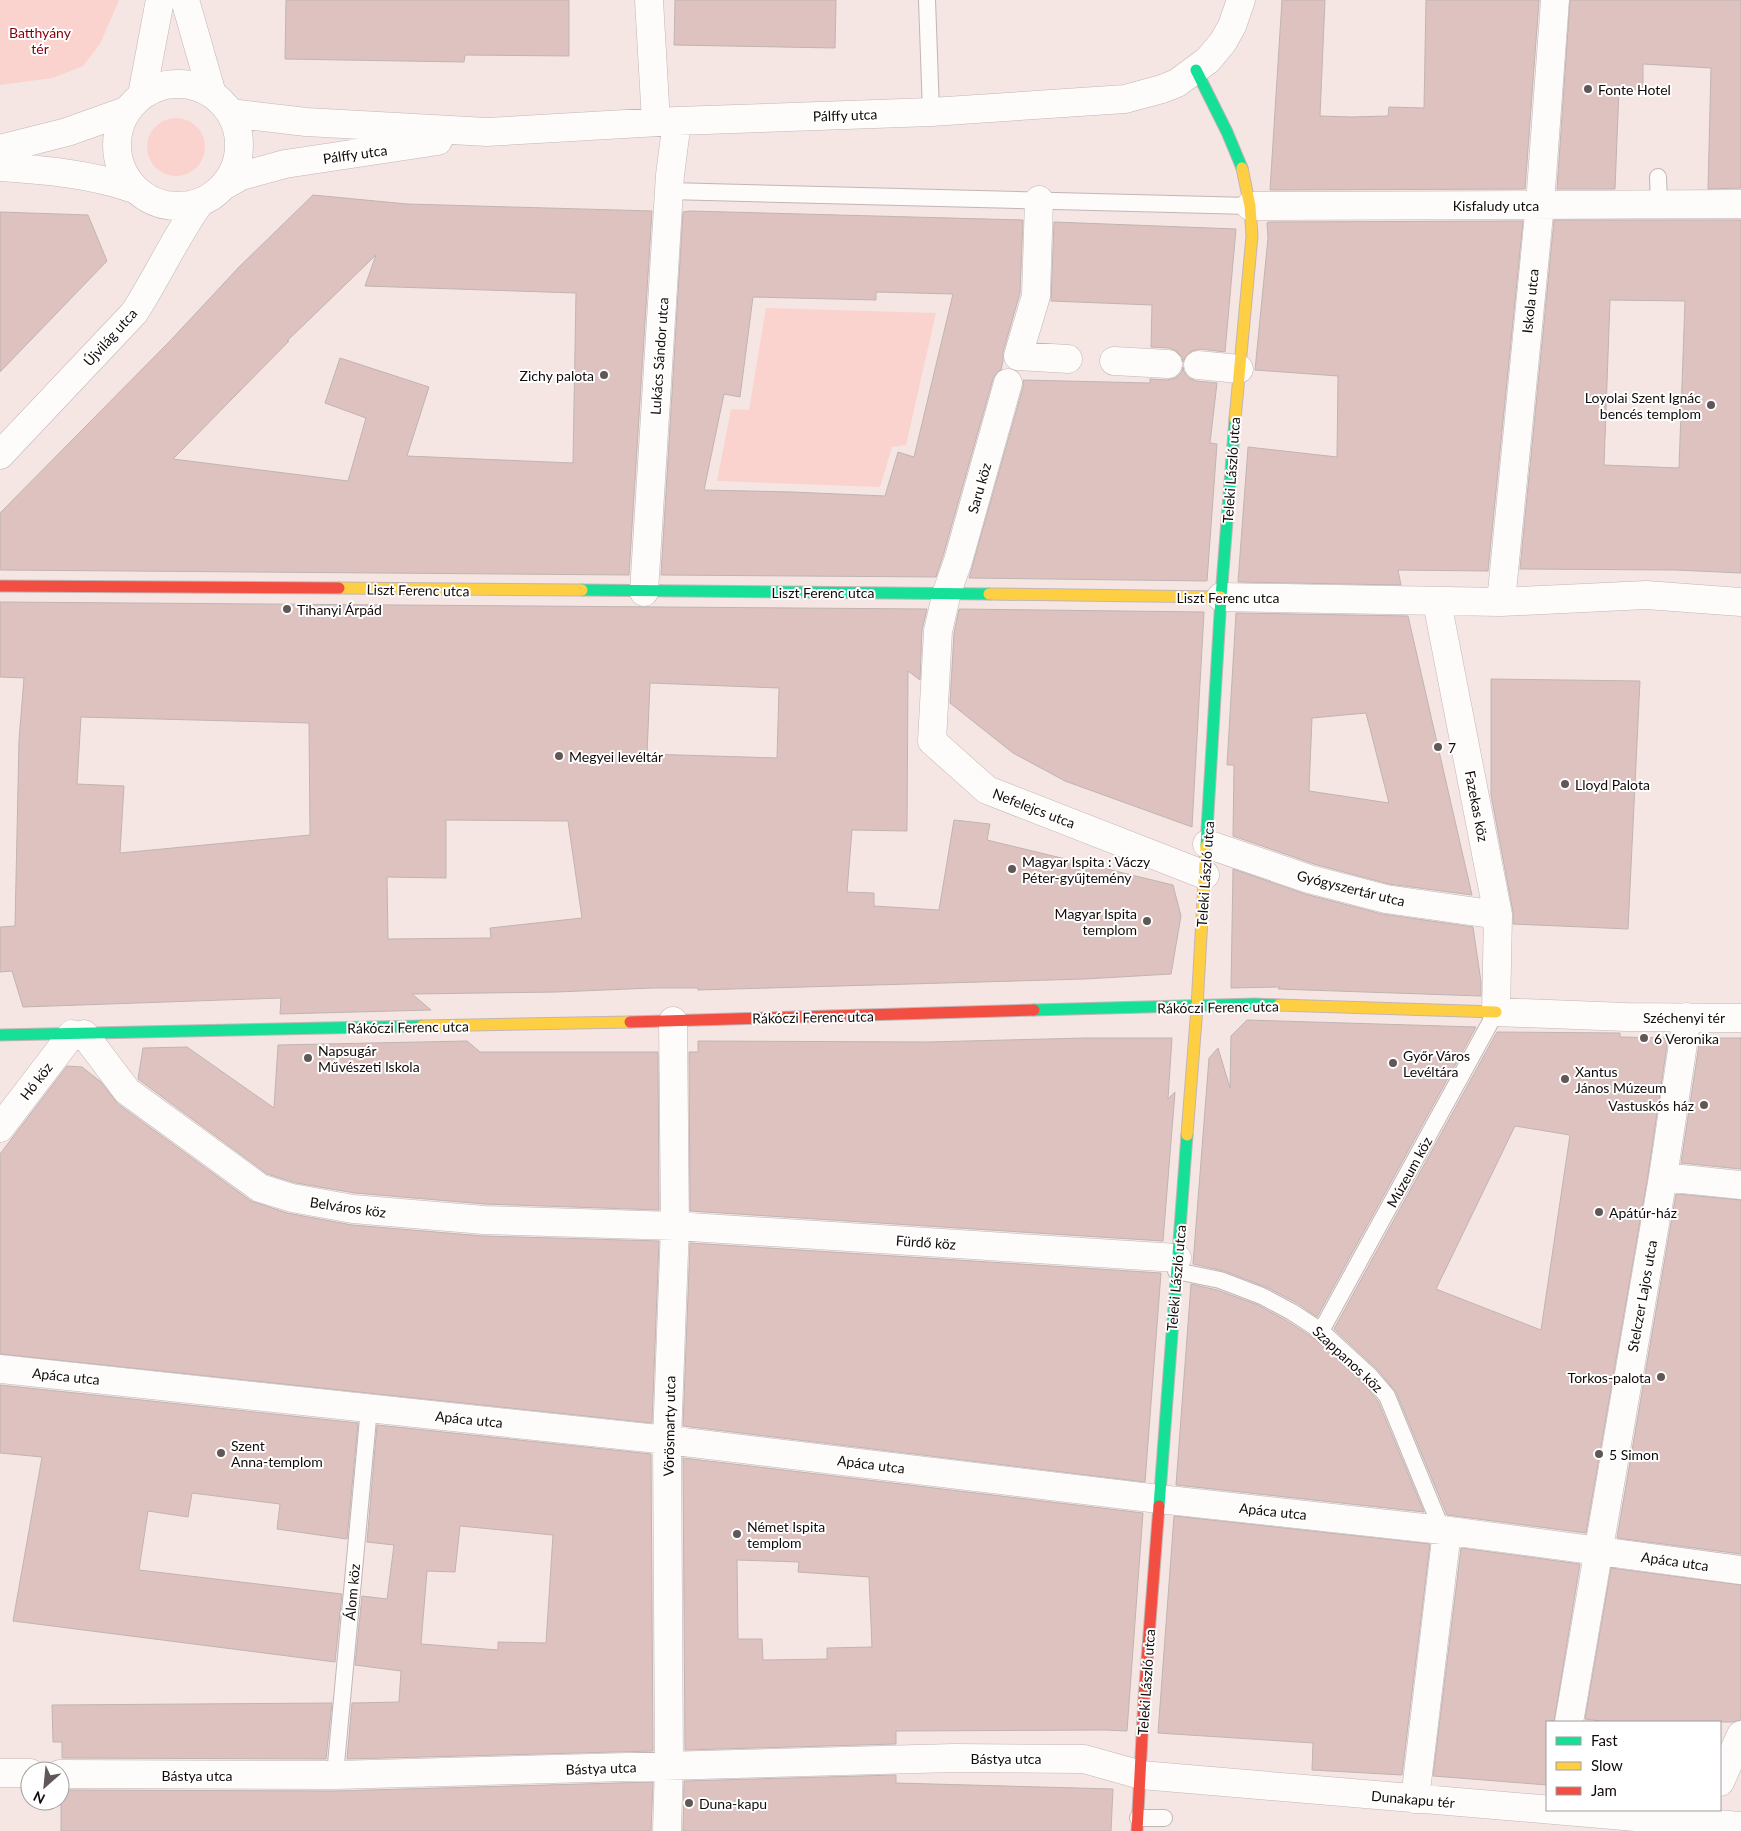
<svg xmlns="http://www.w3.org/2000/svg" width="1741" height="1831" font-family="Lato,sans-serif">
<style>
.green{fill:#fad3ce}
.building{fill:#ddc2c0;stroke:#c0b4b2;fill-rule:evenodd}
.lines{fill:none;stroke-linecap:round;stroke-linejoin:round}
.lane-casing{stroke:#c1b6b5;stroke-width:18}
.street-casing{stroke:#c1b6b5;stroke-width:29}
.fast-casing{stroke:#c1b6b5;stroke-width:13}
.slow-casing{stroke:#c1b6b5;stroke-width:13}
.jam-casing{stroke:#c1b6b5;stroke-width:13}
.lane{stroke:#fefbfb;stroke-width:16}
.street{stroke:#fefbfb;stroke-width:28}
.fast{stroke:#16e098;stroke-width:11}
.slow{stroke:#ffcf43;stroke-width:11}
.jam{stroke:#f24e42;stroke-width:11}
.poi-dot{fill:#615756;stroke:#fff;stroke-width:2}
.labels{text-anchor:middle;dominant-baseline:central;stroke-width:4;stroke-linejoin:round;paint-order:stroke}
.park-label{font-size:14px;fill:#84000c;stroke:#fff}
.poi-label{font-size:14px;fill:#120a09;stroke:#fff;text-anchor:start}
.street-label{font-size:14px;fill:#120a09;stroke:#fff}
</style>
<rect width="100%" height="100%" fill="#f5e6e4"/>
<path class="green" d="M0 0H119L100 44 83 66 53 78 0 85Z
M147 147a29 29 0 1 1 58 0a29 29 0 1 1-58 0Z
M766 308 936 313 906 445 892 447 880 487 717 481 731 409 749 410Z"/>
<path class="building" d="M286 0H569V56L465 55 464 62 285 59Z
M675 0H836L835 48 674 45Z
M1282 0H1325L1320 116 1351 117 1388 116 1389 107 1424 108 1426 0H1539L1525 189 1270 190Z
M1570 0H1741V188L1708 189 1711 68 1643 64V90L1619 89 1615 189H1557Z
M313 195 407 204 652 211 629 575 0 570V513L170 341 239 267ZM376 255 365 286 576 293 573 463 407 456 429 387 340 358 325 403 366 418 348 481 173 459 289 341H287Z
M690 211 1023 220 1020 293 1003 352V361L1001 370 997 372 993 379 943 556 936 577 661 575 683 212ZM876 292 953 294 914 457 898 452 885 496 792 492 704 490 724 394 740 397 753 297 876 300Z
M0 212 88 215 107 261 0 372Z
M1554 220H1741V573L1675 570 1520 569ZM1610 300 1685 301 1679 468 1604 465Z
M1523 221 1488 571 1398 570 1401 585 1238 582 1248 447 1337 457 1338 376 1255 370 1268 238 1267 223 1268 222Z
M1054 222 1236 229 1225 352 1200 349 1192 351 1186 356 1183 362 1182 357 1176 351 1169 348 1151 347 1152 305 1051 301Z
M1183 367 1184 372 1189 378 1196 381 1217 383 1210 443 1217 444 1207 581 969 578 1023 387V380L1150 383V379L1167 380 1175 378 1181 373Z
M0 602 927 609 922 630 920 680 908 671 907 831 852 830 847 892 874 893V906L939 910 954 820 990 824 987 840 1173 885 1181 916 1171 974 1085 979 698 990V988H652L557 992 412 994 431 1010 280 1014 281 998 23 1007 12 971 0 972V927L15 926 19 740 24 678 0 677ZM650 683 779 688 777 758 647 754ZM81 717 309 723 310 835 120 853 124 786 77 784ZM446 820 568 821 582 918 490 928 491 938 388 939 387 877 446 878Z
M959 609 1204 612 1192 827 1065 781 1013 753 950 703 954 633Z
M1236 613 1408 616 1472 895 1389 884 1314 864 1233 836 1234 765H1227ZM1366 713 1389 803 1309 791 1312 718Z
M1491 679 1640 681 1628 929 1513 924V912L1491 795Z
M1233 869 1305 894 1382 914 1473 927 1481 982V996L1278 989 1280 987 1231 988Z
M1247 1020 1476 1027 1317 1317 1297 1303 1266 1287 1224 1271 1193 1264 1209 1058 1218 1048 1230 1088 1231 1036Z
M1497 1032 1620 1033V1037L1668 1038 1648 1175 1586 1533 1447 1515 1396 1392 1377 1369 1334 1329ZM1515 1126 1570 1135 1541 1330 1436 1289Z
M1086 1038H1172L1168 1099 1175 1092 1163 1241 690 1211 689 1052H698V1041L927 1042Z
M1700 1038H1741V1169L1681 1163Z
M467 1041 480 1052H658L659 1210 485 1204 355 1193 296 1183 267 1174 138 1079 143 1048 187 1047 274 1108 278 1045Z
M67 1066 82 1067 101 1082 118 1104 251 1201 287 1213 352 1225 483 1236 659 1241 652 1423 0 1354V1154Z
M1676 1194 1741 1200V1554L1617 1538Z
M690 1243 1161 1273 1145 1482 683 1426Z
M1191 1284 1217 1290 1258 1305 1287 1321 1315 1339 1363 1383 1378 1401 1424 1512 1176 1485Z
M0 1385 358 1423 347 1539 277 1529 280 1504 192 1493 188 1517 148 1511 139 1570 342 1594 335 1662 13 1621 42 1457 0 1453Z
M377 1425 651 1454 653 1751 347 1759 352 1703 399 1702 401 1671 355 1665 362 1596 387 1599 394 1545 367 1542ZM460 1526 553 1535 546 1643 498 1642V1650L421 1644 427 1571 455 1572Z
M683 1458 1143 1513 1127 1731 1105 1730 896 1731V1744L685 1750ZM737 1560 799 1562 798 1572 869 1577 872 1647 827 1648V1659L763 1660 762 1639H738Z
M1174 1516 1430 1544 1402 1775 1312 1770 1313 1743 1158 1733Z
M1461 1548 1580 1564 1554 1722H1547V1785L1433 1776Z
M1611 1568 1741 1585V1720L1732 1722H1609L1585 1719Z
M332 1703 326 1759 62 1758V1742H53L52 1705Z
M896 1775V1783L1113 1789 1111 1831H683L684 1781Z
M653 1782 651 1831H61V1790L335 1791Z"/>
<g class="lines">
<g class="lane-casing">
<path id="lane" d="M927 0 931 112
M1658 177 1659 204
M669 191 1250 206
M1176 1271 1220 1280 1262 1296 1292 1312 1321 1331 1370 1376 1387 1396 1442 1530
M1321 1331 1496 1012
M335 1775 369 1408
M1138 1818H1164"/>
</g>
<g class="street-casing">
<path id="street" d="M185 0 212 94
M649 0 656 122
M117 145a61 61 0 1 1 122 0a61 61 0 1 1-122 0Z
M142 95 160 0
M230 113 306 122 487 132 677 121 931 112 1125 99 1162 89 1177 83 1208 60 1223 42 1232 26 1241 0
M0 149 67 132 126 111
M0 167C45 170 91 174 134 189
M225 185 241 176 285 164 438 141
M1039 200 1036 296 1018 356 1068 359
M1250 206 1741 204
M1114 361 1168 364
M1198 365 1239 369
M1008 383 958 561 947 592 938 631 932 741 987 790 1205 875
M0 455 134 313C157 278 174 239 199 204
M644 592 670 175 677 121
M1221 597 1501 602 1646 595 1741 602
M1437 602 1498 915 1496 1012 1626 1017 1741 1018
M1501 602 1540 204 1555 0
M1207 844 1309 879 1386 899 1498 915
M84 1034 127 1091 260 1188 292 1198 353 1209 484 1220 675 1226 1177 1258
M0 1128 72 1034
M1663 1177 1741 1185
M0 1369 667 1440 1159 1499 1442 1530 1741 1570
M1569 1722 1663 1177 1687 1017
M0 1773H30
M60 1774 335 1775 954 1758 1084 1759 1141 1775 1741 1826
M1720 1782 1741 1735
M1415 1799 1447 1531
M667 1831 669 1765 667 1440 675 1226 673 1021"/>
</g>
<g class="fast-casing">
<path id="fast" d="M1196 70 1227 132 1242 168
M582 590 989 594
M1206 846 1221 597 1235 419
M1034 1010 1255 1004 1279 1005
M0 1035 422 1026
M1159 1506 1187 1135"/>
</g>
<g class="slow-casing">
<path id="slow" d="M1235 419 1252 236 1250 206 1242 168
M339 588 582 590
M989 594 1221 597
M1279 1005 1496 1012
M422 1026 630 1022
M1187 1135 1197 1007 1206 846"/>
</g>
<g class="jam-casing">
<path id="jam" d="M0 586 339 588
M630 1022 1034 1010
M1137 1831 1144 1699 1159 1506"/>
</g>
<use href="#lane" class="lane"/>
<use href="#street" class="street"/>
<use href="#fast" class="fast"/>
<use href="#slow" class="slow"/>
<use href="#jam" class="jam"/>
</g>
<g class="poi-dot">
<circle cx="1588" cy="89" r="5"/>
<circle cx="604" cy="375" r="5"/>
<circle cx="1711" cy="405" r="5"/>
<circle cx="287" cy="609" r="5"/>
<circle cx="1438" cy="747" r="5"/>
<circle cx="559" cy="756" r="5"/>
<circle cx="1565" cy="784" r="5"/>
<circle cx="1012" cy="869" r="5"/>
<circle cx="1147" cy="921" r="5"/>
<circle cx="1644" cy="1038" r="5"/>
<circle cx="308" cy="1058" r="5"/>
<circle cx="1393" cy="1063" r="5"/>
<circle cx="1565" cy="1079" r="5"/>
<circle cx="1704" cy="1105" r="5"/>
<circle cx="1599" cy="1212" r="5"/>
<circle cx="1661" cy="1377" r="5"/>
<circle cx="221" cy="1453" r="5"/>
<circle cx="1599" cy="1454" r="5"/>
<circle cx="737" cy="1534" r="5"/>
<circle cx="689" cy="1803" r="5"/>
</g>
<g class="labels">
<g class="park-label">
<text x="40" y="32">Batthyány<tspan x="40" dy="16">tér</tspan></text>
</g>
<g class="poi-label">
<text x="1598" y="89">Fonte Hotel</text>
<text x="594" y="375" text-anchor="end">Zichy palota</text>
<text x="1701" y="397" text-anchor="end">Loyolai Szent Ignác<tspan x="1701" dy="16">bencés templom</tspan></text>
<text x="297" y="609">Tihanyi Árpád</text>
<text x="1448" y="747">7</text>
<text x="569" y="756">Megyei levéltár</text>
<text x="1575" y="784">Lloyd Palota</text>
<text x="1022" y="861">Magyar Ispita : Váczy<tspan x="1022" dy="16">Péter-gyűjtemény</tspan></text>
<text x="1137" y="913" text-anchor="end">Magyar Ispita<tspan x="1137" dy="16">templom</tspan></text>
<text x="1654" y="1038">6 Veronika</text>
<text x="318" y="1050">Napsugár<tspan x="318" dy="16">Művészeti Iskola</tspan></text>
<text x="1403" y="1055">Győr Város<tspan x="1403" dy="16">Levéltára</tspan></text>
<text x="1575" y="1071">Xantus<tspan x="1575" dy="16">János Múzeum</tspan></text>
<text x="1694" y="1105" text-anchor="end">Vastuskós ház</text>
<text x="1609" y="1212">Apátúr-ház</text>
<text x="1651" y="1377" text-anchor="end">Torkos-palota</text>
<text x="231" y="1445">Szent<tspan x="231" dy="16">Anna-templom</tspan></text>
<text x="1609" y="1454">5 Simon</text>
<text x="747" y="1526">Német Ispita<tspan x="747" dy="16">templom</tspan></text>
<text x="699" y="1803">Duna-kapu</text>
</g>
<g class="street-label">
<text transform="translate(845 115) rotate(-2)">Pálffy utca</text>
<text transform="translate(355 154) rotate(-8)">Pálffy utca</text>
<text x="1496" y="205">Kisfaludy utca</text>
<text transform="translate(1530 301) rotate(-84)">Iskola utca</text>
<text transform="translate(110 337) rotate(-48)">Újvilág utca</text>
<text transform="translate(659 356) rotate(-86)">Lukács Sándor utca</text>
<text transform="translate(1231 470) rotate(-86)">Teleki László utca</text>
<text transform="translate(979 488) rotate(-74)">Saru köz</text>
<text transform="translate(418 590) rotate(1)">Liszt Ferenc utca</text>
<text x="823" y="592">Liszt Ferenc utca</text>
<text x="1228" y="597">Liszt Ferenc utca</text>
<text transform="translate(1477 806) rotate(79)">Fazekas köz</text>
<text transform="translate(1034 808) rotate(21)">Nefelejcs utca</text>
<text transform="translate(1205 874) rotate(-86)">Teleki László utca</text>
<text transform="translate(1351 888) rotate(14)">Gyógyszertár utca</text>
<text transform="translate(1218 1007) rotate(-1)">Rákóczi Ferenc utca</text>
<text transform="translate(813 1017) rotate(-1)">Rákóczi Ferenc utca</text>
<text x="1684" y="1017">Széchenyi tér</text>
<text transform="translate(408 1027) rotate(-1)">Rákóczi Ferenc utca</text>
<text transform="translate(36 1081) rotate(-52)">Hó köz</text>
<text transform="translate(1409 1172) rotate(-61)">Múzeum köz</text>
<text transform="translate(348 1207) rotate(8)">Belváros köz</text>
<text transform="translate(926 1242) rotate(4)">Fürdő köz</text>
<text transform="translate(1176 1278) rotate(-85)">Teleki László utca</text>
<text transform="translate(1642 1296) rotate(-80)">Stelczer Lajos utca</text>
<text transform="translate(1348 1359) rotate(43)">Szappanos köz</text>
<text transform="translate(66 1376) rotate(6)">Apáca utca</text>
<text transform="translate(469 1419) rotate(6)">Apáca utca</text>
<text transform="translate(669 1426) rotate(-89)">Vörösmarty utca</text>
<text transform="translate(871 1464) rotate(7)">Apáca utca</text>
<text transform="translate(1273 1511) rotate(6)">Apáca utca</text>
<text transform="translate(1675 1561) rotate(8)">Apáca utca</text>
<text transform="translate(352 1592) rotate(-85)">Álom köz</text>
<text transform="translate(1146 1682) rotate(-86)">Teleki László utca</text>
<text x="1006" y="1758">Bástya utca</text>
<text transform="translate(601 1768) rotate(-2)">Bástya utca</text>
<text x="197" y="1775">Bástya utca</text>
<text transform="translate(1413 1799) rotate(5)">Dunakapu tér</text>
</g>
</g>
<rect x="1546" y="1721" width="175" height="90" fill="#ffffff" stroke="#a09d9d"/>
<rect x="1556" y="1737" width="25" height="8" fill="#16e098" stroke="#a09d9d"/>
<text x="1591" y="1746" font-size="15" fill="#120a09">Fast</text>
<rect x="1556" y="1762" width="25" height="8" fill="#ffcf43" stroke="#a09d9d"/>
<text x="1591" y="1771" font-size="15" fill="#120a09">Slow</text>
<rect x="1556" y="1787" width="25" height="8" fill="#f24e42" stroke="#a09d9d"/>
<text x="1591" y="1796" font-size="15" fill="#120a09">Jam</text>
<g transform="translate(45 1786) rotate(207)"><circle r="24" fill="#ffffff" stroke="#a09d9d"/>
<path d="M0-4L9 19L0 12L-9 19Z" fill="#615756"/>
<text y="-8" font-size="14" font-weight="bold" text-anchor="middle" fill="#120a09">N</text>
</g>
</svg>
